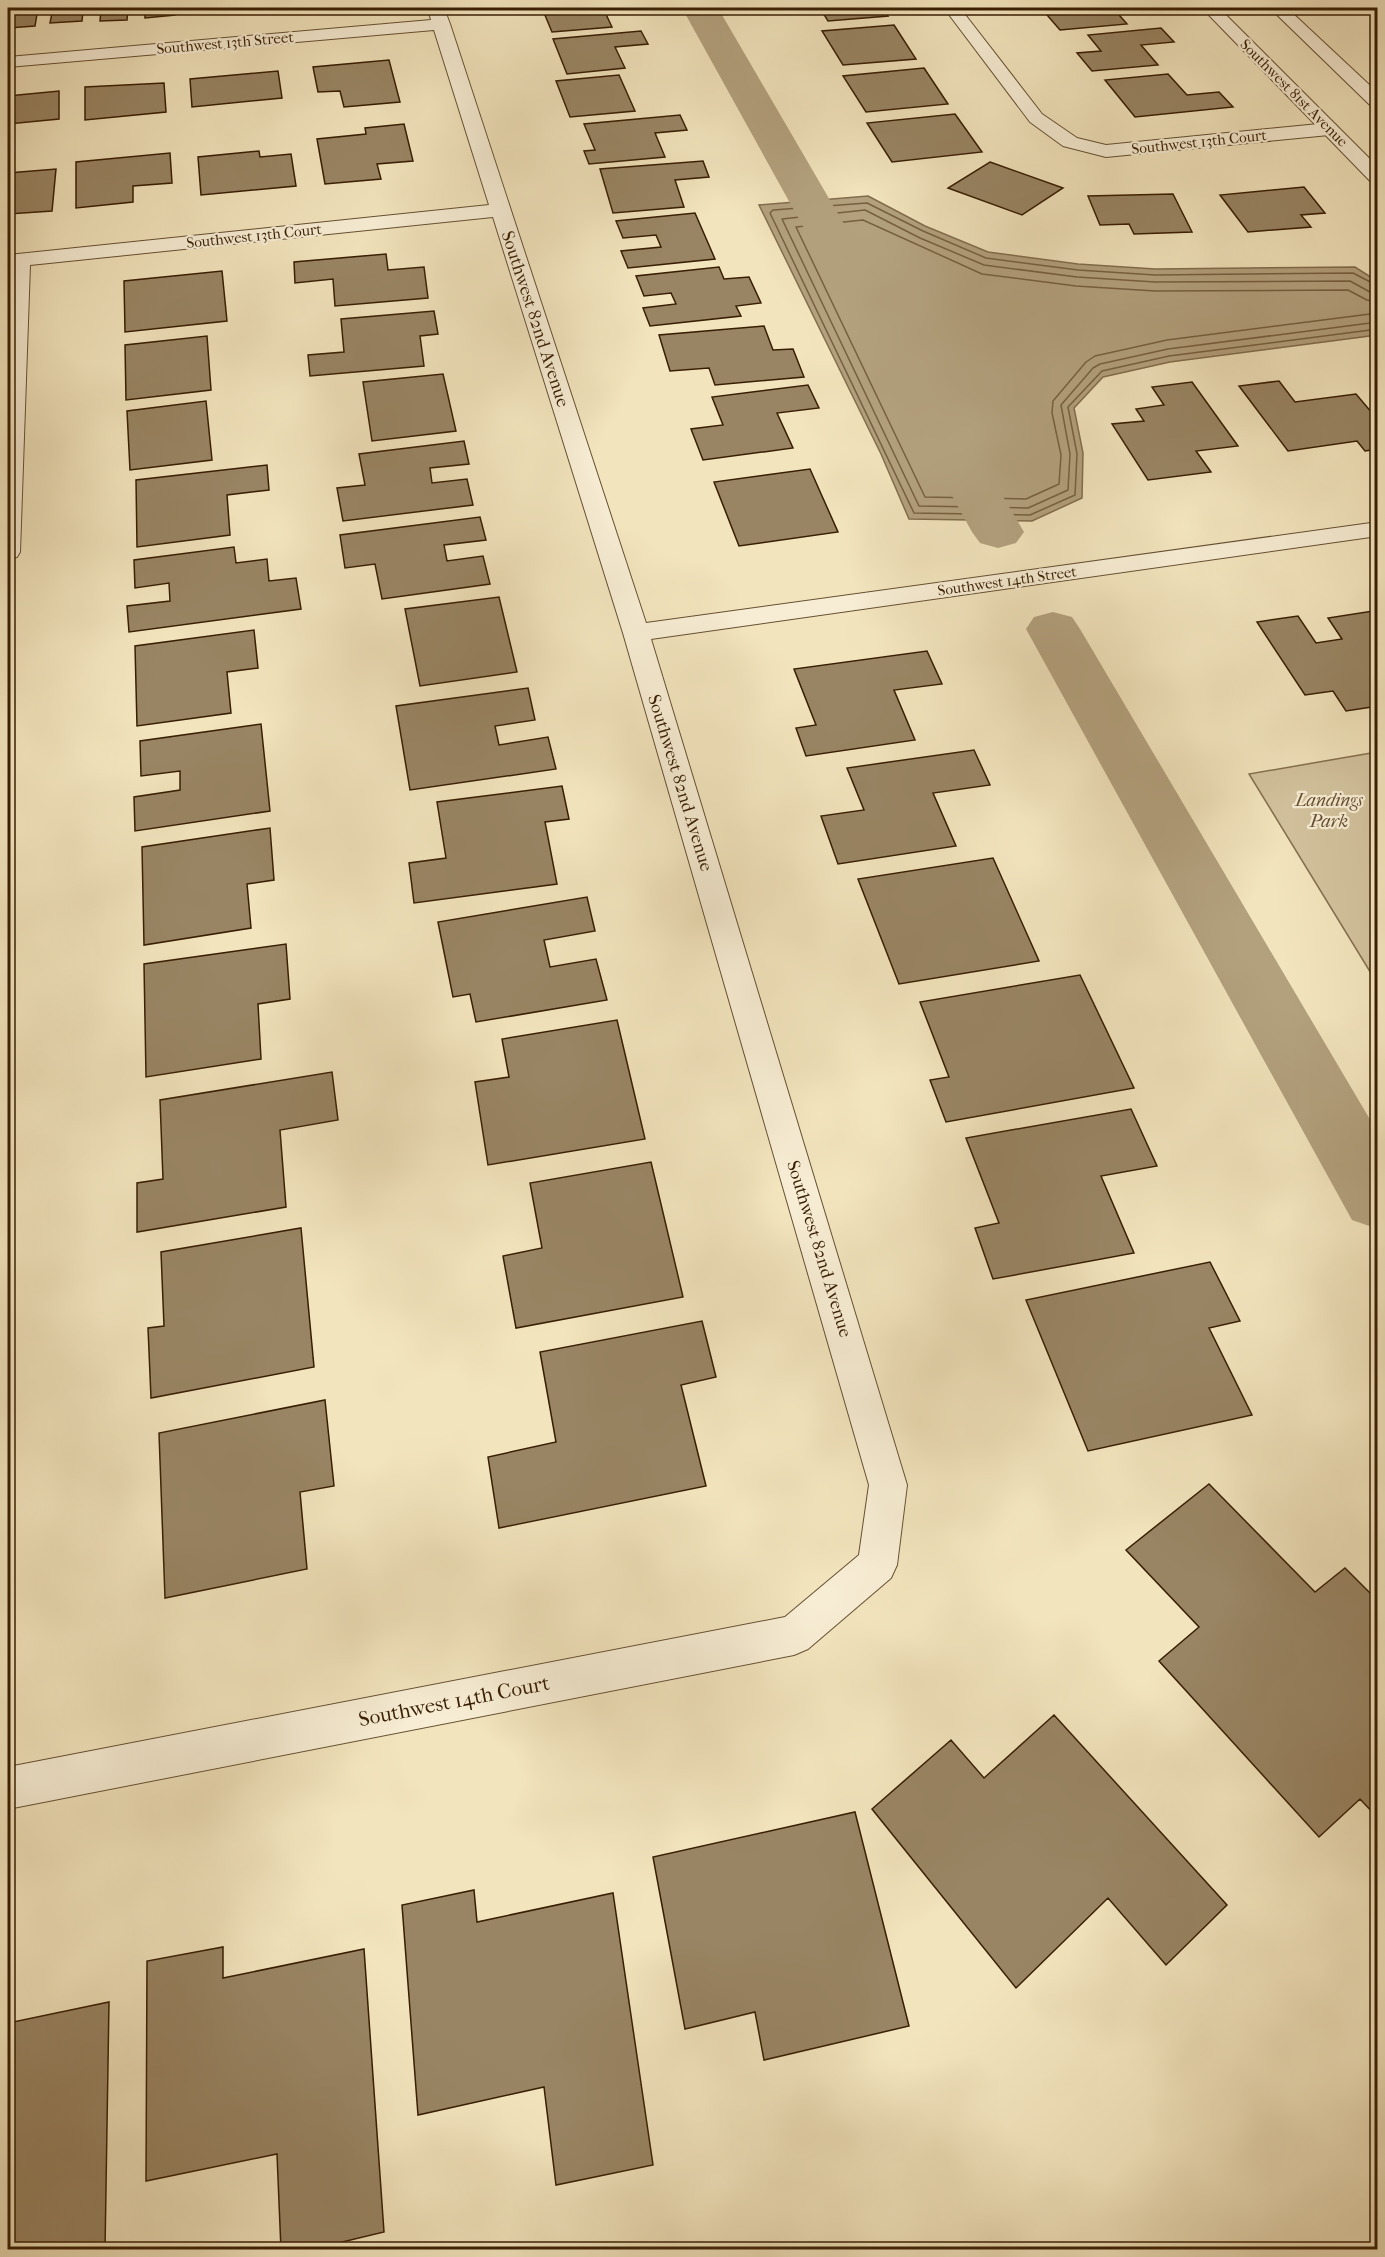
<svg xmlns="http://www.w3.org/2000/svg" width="1385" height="2257" font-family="'IM FELL French Canon',serif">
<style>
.green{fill:#d2c29d;stroke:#857050;stroke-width:1.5}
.water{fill:#b3a17e;stroke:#826d4d;stroke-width:1.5}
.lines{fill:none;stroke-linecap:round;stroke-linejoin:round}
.shore{stroke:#766040;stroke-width:1.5}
.canal{fill:#b3a17e;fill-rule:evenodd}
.building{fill:#998564;stroke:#381e03;stroke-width:1.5}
.minor-casing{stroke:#665032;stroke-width:2}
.tertiary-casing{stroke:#665032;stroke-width:2}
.minor{fill:#f7edd4;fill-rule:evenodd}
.tertiary{fill:#f7edd4;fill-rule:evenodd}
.labels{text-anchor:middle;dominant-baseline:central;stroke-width:4.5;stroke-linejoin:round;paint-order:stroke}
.far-street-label{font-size:15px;fill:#381e03;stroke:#f7edd4}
.street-label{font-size:18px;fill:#381e03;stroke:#f7edd4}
.park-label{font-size:18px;font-style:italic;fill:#664f31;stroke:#f7edd4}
.near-street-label{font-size:21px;fill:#381e03;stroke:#f7edd4}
</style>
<rect width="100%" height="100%" fill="#f2e4bd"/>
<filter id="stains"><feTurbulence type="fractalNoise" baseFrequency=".00333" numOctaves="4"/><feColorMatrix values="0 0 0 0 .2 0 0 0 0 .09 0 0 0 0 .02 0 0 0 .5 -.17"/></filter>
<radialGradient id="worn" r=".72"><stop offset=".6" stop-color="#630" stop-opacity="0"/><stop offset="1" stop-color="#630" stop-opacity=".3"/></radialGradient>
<path class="green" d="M1377 752H1378L1377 983 1249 774Z"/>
<path class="water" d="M868 196 925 226 988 252 1078 264 1155 269 1355 267 1377 281V335L1170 362 1103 377 1074 408 1083 453 1082 498 1032 521 909 519 881 454 759 205Z"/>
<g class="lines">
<path class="shore" d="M1378 286 1353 273 1155 275 1078 270 986 258 923 231 867 203 773 210 770 213 914 513 1030 515 1075 495 1077 454 1068 407 1102 371 1169 356 1378 329
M1378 293 1370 292 1350 281 1155 282 1077 277 984 265 920 238 865 210 782 219 919 506 1028 508 1068 490 1070 454 1061 405 1093 368 1100 364 1168 349 1378 322
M1378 302 1367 300 1348 290 1155 291 1076 286 982 274 863 220 796 227 925 497 1026 499 1059 484 1061 455 1052 413 1053 401 1086 362 1095 356 1167 340 1378 313"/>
<path class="canal" d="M682 8H718L880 286 874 295 858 299 842 295 836 286Z
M943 421 960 426 967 436 1024 532 1016 543 998 548 980 543 972 532 919 436 926 426Z
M1053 612 1072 617 1080 629 1378 1133V1229L1352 1220 1026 629 1034 617Z"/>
</g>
<path class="building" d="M8 8H38L35 26 8 28Z
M53 8H128L127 20 100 21 101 10 83 11 82 21 50 23Z
M145 8H174L175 15 145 18Z
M192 8H226V9L193 12Z
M280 8H337L281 12Z
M542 8H603L612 27 552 32Z
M820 8H882L888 16 828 21Z
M1041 8H1113L1127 24 1060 30Z
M894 25 916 59 843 65 822 31Z
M1161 28 1174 42 1141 45 1158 65 1092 71 1077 53 1101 51 1088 35Z
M641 31 648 44 615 47 625 68 567 74 553 39Z
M389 60 400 102 344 107 340 91 318 92 313 67Z
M924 68 948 104 866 112 843 76Z
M278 71 282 98 192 107 190 79Z
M1168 74 1187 95 1219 92 1233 107 1135 117 1105 80Z
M619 75 635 111 570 117 556 81Z
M164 83 166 112 85 120V87Z
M59 91V119L8 124V96Z
M955 114 982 152 892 162 867 123Z
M680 115 687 130 655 133 665 157 589 164 584 151 595 150 584 124Z
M404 124 413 161 377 164 381 179 325 184 317 139 366 134 365 128Z
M259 151 260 157 291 154 296 186 201 195 198 157Z
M170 153 172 183 133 186V202L76 208V162Z
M703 161 709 177 675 180 684 207 613 213 600 169Z
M990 162 1063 188 1022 215 948 188Z
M56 169 52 211 8 214V173Z
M1304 187 1325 213 1301 215 1311 227 1248 232 1220 195Z
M1173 194 1192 232 1134 234 1129 224 1100 225 1088 196Z
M695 213 715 259 628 268 621 251 661 247 656 235 623 238 616 221Z
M386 254 388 270 424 267 428 298 335 306 333 279 295 283 294 262Z
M719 267 724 279 749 277 761 303 736 306 741 316 650 326 643 308 676 304 671 293 644 296 636 276Z
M222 271 227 321 125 332 124 281Z
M434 311 438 334 420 336 424 366 310 376 308 355 344 352 341 319Z
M764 326 773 350 793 349 804 377 715 385 709 368 670 371 659 335Z
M207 336 211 390 126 400 125 345Z
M443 374 456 431 372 441 363 382Z
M1279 381 1295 402 1356 394 1378 420V449L1365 451 1357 441 1288 451 1239 386Z
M1192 382 1238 446 1196 451 1211 472 1148 480 1112 424 1144 421 1136 409 1164 405 1152 387Z
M808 385 819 408 777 413 793 448 703 460 691 429 723 425 712 397Z
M206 401 212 460 130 470 127 411Z
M464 441 469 464 430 468 432 483 467 479 473 505 343 521 337 488 365 485 359 454Z
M267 465 269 490 227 495 230 535 137 547 136 480Z
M810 469 838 532 739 546 714 482Z
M480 517 486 540 444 545 447 561 483 556 490 584 382 599 375 564 345 568 340 535Z
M234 547 236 563 267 559 269 581 296 578 301 609 129 632 127 606 170 601 169 583 135 588 134 560Z
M499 597 517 672 420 686 405 609Z
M1373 611 1378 618V706L1346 711 1333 691 1305 695 1257 622 1298 616 1316 643 1342 639 1328 618Z
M254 630 258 668 227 672 231 713 137 726 135 646Z
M927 651 942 684 894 690 915 740 806 756 796 728 816 725 794 669Z
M528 688 535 720 495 726 499 745 548 737 556 769 410 790 396 706Z
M261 724 270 811 135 831 134 797 180 790V771L141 776 140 741Z
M974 750 990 785 933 793 956 846 838 864 821 816 864 810 847 768Z
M562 786 569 819 545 822 557 884 414 903 409 863 446 858 437 802Z
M270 828 274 880 247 884 251 928 144 945 142 847Z
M993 858 1039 961 899 984 858 879Z
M587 897 595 931 544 940 550 967 596 959 607 1000 476 1022 470 994 453 997 438 922Z
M286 944 290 999 258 1004 261 1059 146 1077 144 964Z
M1080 975 1134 1088 946 1122 930 1080 949 1077 920 1002Z
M617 1020 645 1139 488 1165 475 1082 509 1077 502 1039Z
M332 1072 338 1120 280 1130 286 1207 137 1232V1183L163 1179 160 1100Z
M1131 1109 1157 1166 1101 1176 1134 1253 993 1279 975 1228 999 1223 966 1138Z
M651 1162 683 1297 516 1328 503 1256 542 1248 530 1183Z
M301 1228 314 1367 151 1398 148 1328 164 1326 161 1252Z
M1210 1262 1240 1321 1209 1328 1252 1415 1088 1451 1026 1300Z
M702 1321 716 1377 681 1385 706 1486 499 1528 488 1457 556 1442 540 1352Z
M325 1400 334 1486 300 1492 307 1569 165 1598 159 1433Z
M1209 1484 1315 1592 1345 1568 1378 1601V1651L1374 1654 1378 1658V1818L1360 1799 1319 1837 1159 1661 1199 1627 1126 1550Z
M1054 1715 1227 1905 1166 1965 1108 1898 1016 1988 872 1809 951 1740 984 1778Z
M855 1812 909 2026 764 2060 755 2012 685 2029 653 1857Z
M474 1890 477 1922 613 1893 653 2165 556 2185 544 2087 418 2115 402 1905Z
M223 1947V1978L364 1949 384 2232 309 2250H281L277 2154 146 2181 147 1961Z
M109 2002 105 2250H8V2023Z"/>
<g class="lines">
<g class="minor-casing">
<path id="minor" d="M428 8H444L450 24 646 623 1378 522V536L651 639 907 1485 897 1565 891 1578 808 1649 794 1655 8 1809V1767L785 1617 859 1555 869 1485 623 633 493 217 30 265 20 552 17 557 8 559 9 267H8V255L489 205 434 30 8 67V57L431 20Z
M944 8H960L1042 114 1077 138 1106 145 1329 123 1336 125 1338 129 1336 133 1329 135 1106 157 1063 146 1030 122Z"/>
</g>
<g class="tertiary-casing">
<path id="tertiary" d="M1202 8H1219L1378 167V184L1371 182Z
M1270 8H1287L1378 93V108L1372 107Z"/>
</g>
<use href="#minor" class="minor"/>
<use href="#tertiary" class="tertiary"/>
</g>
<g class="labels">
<g class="far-street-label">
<text transform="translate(225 43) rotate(-5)">Southwest 13th Street</text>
<text transform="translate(1294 93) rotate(45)">Southwest 81st Avenue</text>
<text transform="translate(1199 142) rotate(-6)">Southwest 13th Court</text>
<text transform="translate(254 236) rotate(-6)">Southwest 13th Court</text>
<text transform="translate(1007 581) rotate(-8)">Southwest 14th Street</text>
</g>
<g class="street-label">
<text transform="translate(535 319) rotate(72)">Southwest 82nd Avenue</text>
<text transform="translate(680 783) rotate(73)">Southwest 82nd Avenue</text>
<text transform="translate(819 1249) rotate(73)">Southwest 82nd Avenue</text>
</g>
<g class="park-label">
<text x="1329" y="800">Landings<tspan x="1329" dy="21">Park</tspan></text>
</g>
<g class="near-street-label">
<text transform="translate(454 1701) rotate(-11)">Southwest 14th Court</text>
</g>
</g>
<rect width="1385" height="2257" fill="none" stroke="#f2e4bd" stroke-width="30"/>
<rect x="9" y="9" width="1367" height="2239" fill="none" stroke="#381e03" stroke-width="3"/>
<rect x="15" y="15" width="1355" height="2227" fill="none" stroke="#381e03" stroke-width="1.5"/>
<rect width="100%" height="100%" filter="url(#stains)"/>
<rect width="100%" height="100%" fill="url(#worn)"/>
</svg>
